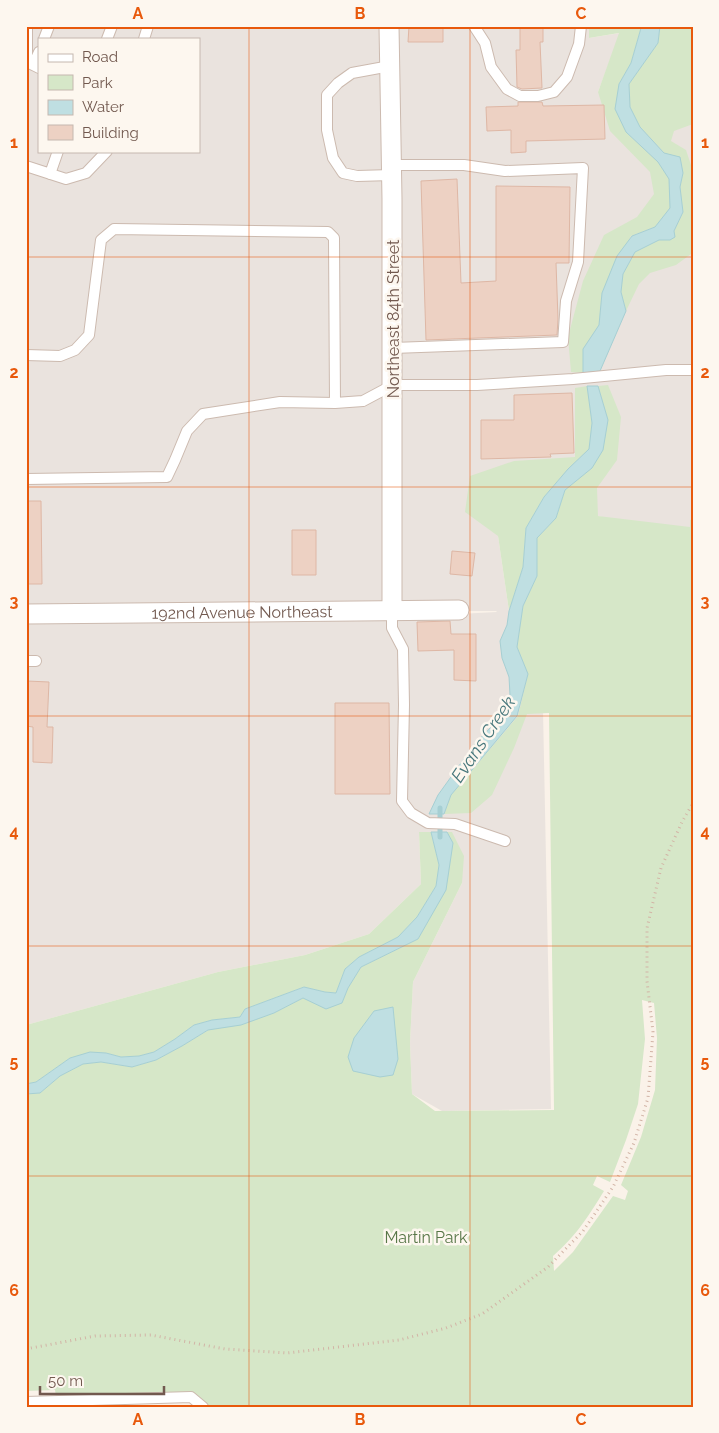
<svg xmlns="http://www.w3.org/2000/svg" width="719" height="1433" font-family="Raleway,sans-serif">
<style>
.industrial{fill:#eae3de;fill-rule:evenodd}
.green{fill:#d6e7c8;fill-rule:evenodd}
.water{fill:#bfdfe2;stroke:#a6cfd3}
.lines{fill:none;stroke-linecap:round;stroke-linejoin:round}
.stream{stroke:#a6cfd3;stroke-width:5}
.building{fill:#edd1c3;stroke:#deb7a5}
.service-casing{stroke:#ccbaaf;stroke-width:12}
.minor-casing{stroke:#ccbaaf;stroke-width:21}
.path{stroke:#d2b4a6;stroke-width:3;stroke-dasharray:1 4;stroke-linecap:butt}
.service{stroke:#fff;stroke-width:10}
.minor{stroke:#fff;stroke-width:19}
.grid{fill:none;stroke:#e8590c;stroke-width:1;stroke-opacity:0.55}
.labels{text-anchor:middle;dominant-baseline:central;stroke-width:5;stroke-linejoin:round;paint-order:stroke}
.street-label{font-size:16px;fill:#72594f;stroke:#fdf7ef}
.park-label{font-size:16px;fill:#587748;stroke:#fdf7ef}
.water-label{font-size:18px;font-style:italic;fill:#47777c;stroke:#fdf7ef}
.neatline{fill:none;stroke:#e8590c;stroke-width:2}
.grid-label{font-size:16px;text-anchor:middle;font-weight:bold;fill:#e8590c}
</style>
<rect width="100%" height="100%" fill="#faf2e9"/>
<path class="industrial" d="M26 26H589V38L620 33 598 92 693 108V539L598 516 556 467 498 536 509 611 541 610 551 1109 442 1111 412 1094 410 1043 413 982 462 883 419 832 421 884 369 934 305 955 218 972 26 1025ZM39 39H199V151H39ZM392 611H496L497 612 305 622Z"/>
<path class="green" d="M589 26H638L641 28 631 63 619 84 626 132 658 162 669 179 670 208 655 227 631 236 602 293 599 325 583 349V373L571 372 568 337 583 281 604 235 637 217 654 194 650 172 610 131 598 92 619 33 589 38Z
M660 26H693V124L674 131 671 141 686 150 692 168 691 205 692 228 691 254 676 265 650 273 639 284 626 311 621 292 623 274 635 252 659 240H670L683 212 680 187 683 173 640 127 630 107 629 84 658 43Z
M608 385 621 417 617 460 597 488 598 516 690 527V520L693 519V1407H207L205 1402 190 1394 56 1396 55 1390 26 1391V1094L40 1093 60 1076 83 1064 101 1062 132 1067 156 1060 182 1046 210 1029 274 1013 303 998 315 1002 342 1003 348 988 361 967 418 939 429 919 453 843 447 832H452L464 856 462 883 413 982 410 1043 412 1094 435 1111 554 1110 549 713 527 714 514 748 492 795 471 813 444 814 451 795 518 716 528 674 517 647 523 606 537 576V538L556 518 565 490 592 468 608 420 598 386ZM642 1000 654 1003 657 1038 655 1090 641 1137 621 1185 628 1191 625 1200 613 1196 573 1252 554 1271 553 1256C576 1236 588 1217 604 1191L593 1185 597 1176 610 1182 626 1140 638 1104 645 1039Z
M587 386 592 423 589 449 568 469 544 497 526 528 523 567 509 611 498 536 465 512 470 476 514 461 575 457V388Z
M419 832H431L439 865 436 886 417 917 398 937 359 957 345 969 336 993 325 992 304 987 245 1009 240 1017 212 1020 194 1025 175 1039 154 1052 139 1056 121 1057 106 1053 70 1058 36 1082 26 1084V1025L218 972 305 955 369 934 421 884Z"/>
<path class="water" d="M638 26H660L658 43 629 84 630 107 640 127 664 153 680 157 683 173 680 187 683 212 674 231 675 237 670 240H659L635 252 623 274 621 292 626 311 600 371 583 373V349L599 325 602 293 617 256 632 236 655 227 670 208 669 179 658 162 626 132 615 109 619 84 631 63 641 28Z
M587 386H598L608 420 603 450 592 468 565 490 556 518 537 538V576L523 606 517 647 528 674 517 716 451 795 444 814H429L438 795 474 745 490 728 503 712 510 695 509 677 502 658 500 641 507 625 509 611 523 567 526 528 544 497 568 469 589 449 592 423Z
M431 832H447L453 843 446 890 418 939 361 967 348 988 342 1003 326 1009 303 998 274 1013 241 1025 208 1030 182 1046 156 1060 132 1067 101 1062 83 1064 60 1076 40 1093 26 1094V1084L36 1082 70 1058 90 1052 106 1053 121 1057 139 1056 154 1052 175 1039 194 1025 212 1020 240 1017 245 1009 304 987 325 992 336 993 345 969 359 957 398 937 417 917 436 886 439 865Z
M393 1007 398 1059 393 1075 380 1077 353 1071 348 1057 354 1038 374 1011Z"/>
<g class="lines">
<path class="stream" d="M440 808V837"/>
</g>
<path class="building" d="M409 26H443V42H408Z
M520 26H543V42H540L542 88 522 89 517 87 516 50H520Z
M518 102H542L543 106 604 105 605 139 526 141V152L511 153V130L487 131 486 107 518 106Z
M457 179 461 283 496 281V186L570 187 569 263H556L558 319 557 335 426 340 421 181Z
M572 393 574 453 550 454 551 457 481 459V420H514V395Z
M26 501H41L42 584H26Z
M292 530H316V575H292Z
M452 551 475 553 472 576 450 574Z
M450 621 451 634H476V681L454 680V650L418 651 417 622Z
M27 681 49 682 47 727H53L52 763 33 762V727L26 726Z
M335 703H389L390 794H335Z"/>
<g class="lines">
<g class="service-casing">
<path id="service" d="M27 26V62L39 68
M474 26 485 43 491 67 507 89 520 96H538L554 92 567 77 579 44 581 26
M44 39 49 26
M107 39 112 26
M144 39 148 26
M33 65 39 52
M390 66 352 73 338 83 327 95V130L333 158 343 173 357 176 392 175
M392 165H464L505 171 583 168 578 262 566 301 563 342 393 348
M26 166 66 179 86 173 107 151
M50 174 58 151
M26 355 60 356 75 350 89 335 101 240 114 229 328 232 334 238 335 403
M26 479 167 477 175 460 187 431 203 414 280 402 335 403 363 401 393 385H477L573 379 666 370H693
M392 611V628L403 649 404 705 402 801 411 813 428 823 455 824 505 841
M26 661H36
M26 1402 191 1397 203 1407"/>
</g>
<g class="minor-casing">
<g id="minor">
<path d="M389 26 392 199V611"/>
<path id="s1" d="M26 614 459 610"/>
</g>
</g>
<path class="path" d="M26 1349 95 1336 151 1335 225 1349 287 1353 399 1340 446 1328 482 1314 548 1267 583 1231 613 1187 634 1143 648 1098 653 1032 647 981V928L661 868 682 822 693 803"/>
<use href="#service" class="service"/>
<use href="#minor" class="minor"/>
</g>
<path class="grid" d="M249 26V1407M470 26V1407M26 257H693M26 487H693M26 716H693M26 946H693M26 1176H693"/>
<g class="labels">
<g class="street-label">
<text transform="translate(393 319) rotate(-90)">Northeast 84th Street</text>
<text stroke="none"><textPath href="#s1" startOffset="216">192nd Avenue Northeast</textPath></text>
</g>
<g class="park-label">
<text x="426" y="1237">Martin Park</text>
</g>
<g class="water-label">
<text transform="translate(483 739) rotate(-56)">Evans Creek</text>
</g>
</g>
<rect width="719" height="1433" fill="none" stroke="#fdf7ef" stroke-width="55"/>
<rect x="38" y="38" width="162" height="115" fill="#fdf7ef" stroke="#c5b8af"/>
<rect x="48" y="54" width="25" height="8" fill="#ffffff" stroke="#c5b8af"/>
<text x="82" y="62" font-size="15" fill="#72594f">Road</text>
<rect x="48" y="75" width="25" height="15" fill="#d6e7c8" stroke="#c5b8af"/>
<text x="82" y="88" font-size="15" fill="#72594f">Park</text>
<rect x="48" y="100" width="25" height="15" fill="#bfdfe2" stroke="#c5b8af"/>
<text x="82" y="112" font-size="15" fill="#72594f">Water</text>
<rect x="48" y="125" width="25" height="15" fill="#edd1c3" stroke="#c5b8af"/>
<text x="82" y="138" font-size="15" fill="#72594f">Building</text>
<path d="M40 1386v8h124v-8" fill="none" stroke="#72594f" stroke-width="2.5"/>
<text x="48" y="1386" font-size="15" fill="#72594f" stroke="#fdf7ef" stroke-width="4" paint-order="stroke">50 m</text>
<rect x="28" y="28" width="664" height="1378" class="neatline"/>
<g class="grid-label">
<text x="138" y="19">A</text>
<text x="360" y="19">B</text>
<text x="581" y="19">C</text>
<text x="14" y="148">1</text>
<text x="705" y="148">1</text>
<text x="14" y="378">2</text>
<text x="705" y="378">2</text>
<text x="14" y="607">3</text>
<text x="705" y="607">3</text>
<text x="14" y="837">4</text>
<text x="705" y="837">4</text>
<text x="14" y="1067">5</text>
<text x="705" y="1067">5</text>
<text x="14" y="1296">6</text>
<text x="705" y="1296">6</text>
<text x="138" y="1425">A</text>
<text x="360" y="1425">B</text>
<text x="581" y="1425">C</text>
</g>
</svg>
